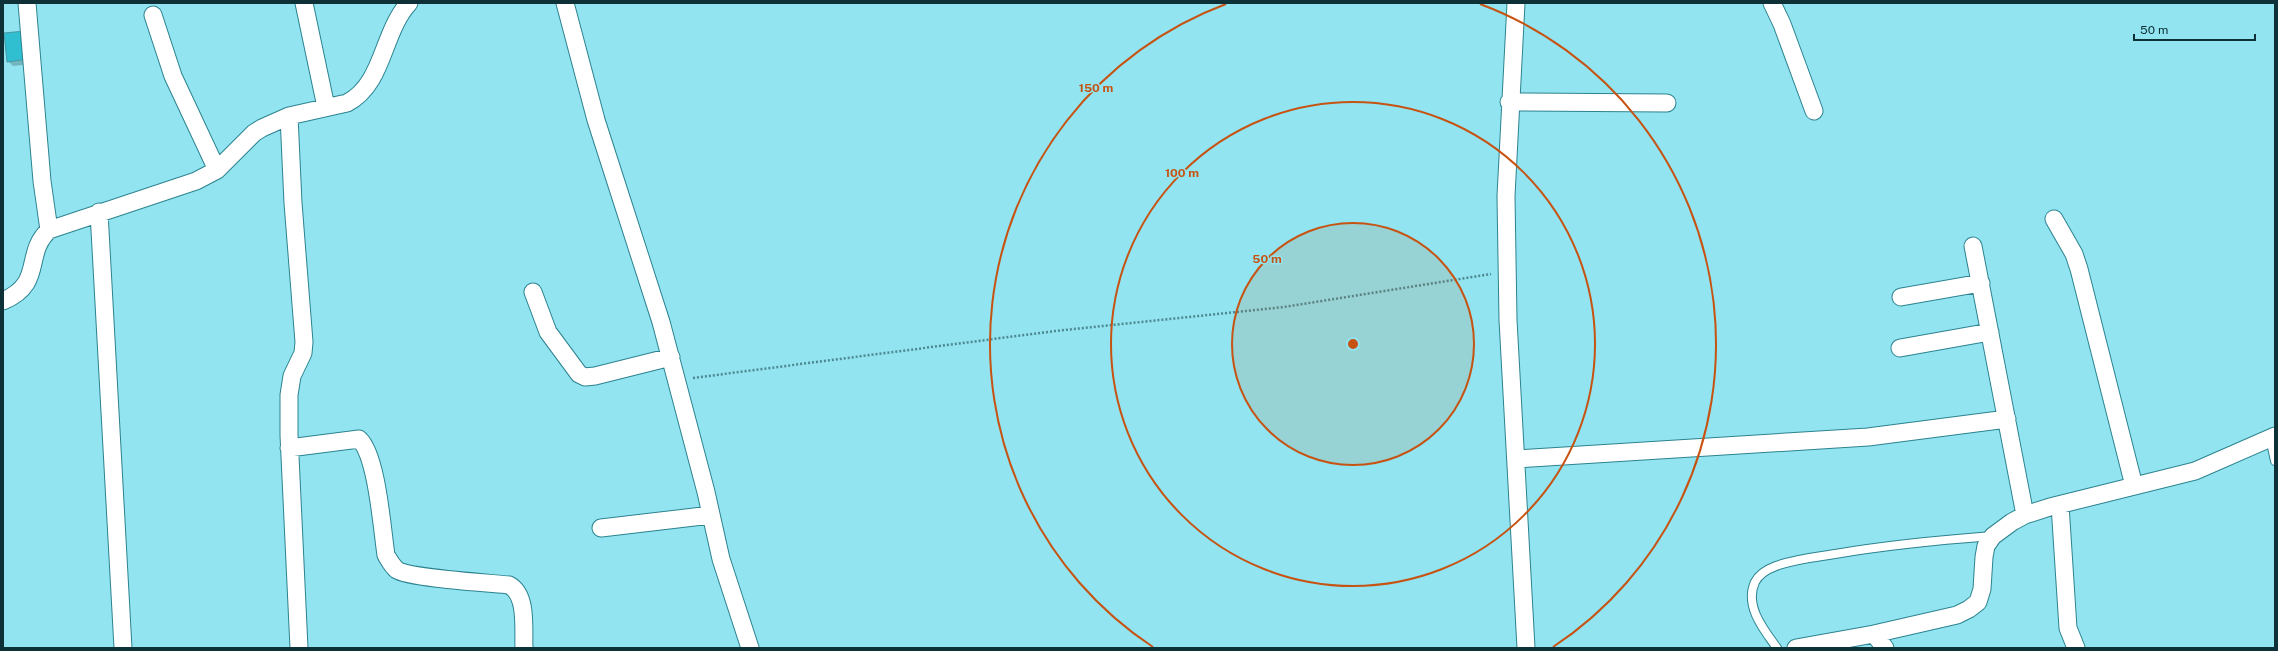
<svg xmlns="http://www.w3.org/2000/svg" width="2278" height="651" font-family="'Public Sans',sans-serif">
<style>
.shadow{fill:#0003}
.building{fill:#30bed1;stroke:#479aa6}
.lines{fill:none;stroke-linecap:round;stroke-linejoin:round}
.lane-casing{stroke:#2c838f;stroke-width:10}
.street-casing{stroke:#2c838f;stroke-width:19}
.path{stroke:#4e8991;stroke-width:2.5;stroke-dasharray:2 2;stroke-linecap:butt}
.lane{stroke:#fff;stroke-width:8}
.street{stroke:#fff;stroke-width:17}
.ring{fill:none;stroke:#c75312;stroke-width:2}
.centre{fill:#c75312;stroke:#91e4f0;stroke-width:2}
.ring-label{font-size:12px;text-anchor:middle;font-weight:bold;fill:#c75312;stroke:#91e4f0;stroke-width:3;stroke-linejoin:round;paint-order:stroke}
</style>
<rect width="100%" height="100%" fill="#91e4f0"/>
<path class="shadow" d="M25 32 33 64 13 66 8 61Z"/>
<path class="building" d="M25 31 29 59 7 62 4 33Z"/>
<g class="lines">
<g class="lane-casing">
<path id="lane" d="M2270 438 2275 461
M1777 648C1764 630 1744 606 1755 582 1759 574 1768 569 1776 566 1795 559 1816 557 1835 554 1887 545 1940 540 1992 536"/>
</g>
<g class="street-casing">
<path id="street" d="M27 3 42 181 49 230
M304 3 326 107
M565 3 596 120 661 322 706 492 721 559 750 648
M1516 3 1506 196 1508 320 1526 648
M1772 3 1782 24 1814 111
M153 15 173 76 217 170
M1509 102 1667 103
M289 116 293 203 304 342 303 353 292 376 289 395V435L299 648
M99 212 123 648
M2054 219 2074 254 2079 269 2134 486
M1973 246 2025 515
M533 292 548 332 579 374 585 377 595 376 671 357
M1901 297 1981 283
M3 301C45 283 23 254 49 230L196 181 217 170 254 133 262 128 289 116 347 103C384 84 382 32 409 3
M1900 348 1990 332
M289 448 359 439C377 455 382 529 386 555 389 560 392 566 397 570 409 578 489 583 509 585 528 595 523 630 524 648
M1516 459 1868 437 2007 419
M2060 505 2068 628 2076 648
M601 528 711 515
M1874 634 1885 648
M1796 648 1874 634 1957 615 1969 609 1978 602 1982 589 1984 557 1986 546 1993 536 2012 522 2025 515 2050 507 2195 471 2275 436"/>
</g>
<path class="path" d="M693 378 1055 331 1284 307 1491 274"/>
<use href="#lane" class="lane"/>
<use href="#street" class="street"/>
</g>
<circle cx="1353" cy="344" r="121" fill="#c75312" fill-opacity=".12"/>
<g class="ring">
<circle cx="1353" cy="344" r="121"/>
<circle cx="1353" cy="344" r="242"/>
<path d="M1153 647A363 363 0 0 1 1226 4M1480 4A363 363 0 0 1 1553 647"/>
</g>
<circle cx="1353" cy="344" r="6" class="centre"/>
<g class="ring-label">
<text x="1096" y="92">150 m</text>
<text x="1182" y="177">100 m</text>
<text x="1267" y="263">50 m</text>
</g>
<rect width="2278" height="651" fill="none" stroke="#0d3136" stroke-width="8"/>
<path d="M2134 34v6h121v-6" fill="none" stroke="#0d3136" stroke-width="2"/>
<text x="2140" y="34" font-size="12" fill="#0d3136" stroke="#91e4f0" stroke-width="3" paint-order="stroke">50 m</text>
</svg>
